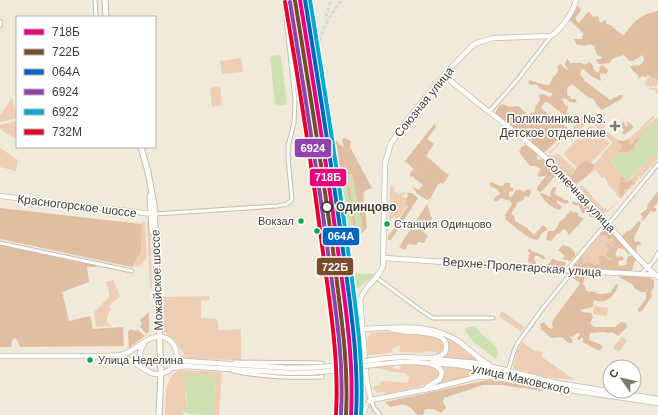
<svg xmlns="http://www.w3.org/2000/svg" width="658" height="415" font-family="Arial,sans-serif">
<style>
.green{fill:#edceb4}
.forest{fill:#e0bea2;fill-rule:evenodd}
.water{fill:#cee0b1}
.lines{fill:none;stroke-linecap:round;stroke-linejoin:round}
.street-casing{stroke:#c2bdb1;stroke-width:5}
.secondary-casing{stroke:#c2bdb1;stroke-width:6}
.primary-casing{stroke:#c2bdb1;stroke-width:7}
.street{stroke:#fdfcf9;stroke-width:3}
.secondary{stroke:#fdfcf9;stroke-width:4.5}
.primary{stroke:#fdfcf9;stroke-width:5}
.rail-casing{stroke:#d6d4cf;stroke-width:2.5}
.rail{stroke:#fff;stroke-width:1;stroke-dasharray:3;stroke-linecap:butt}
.secondary-bridge-casing{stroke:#c2bdb1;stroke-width:6;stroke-linecap:butt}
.secondary-bridge{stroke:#fdfcf9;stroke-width:4.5}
.rail-1-casing{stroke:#fff;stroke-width:7}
.rail-2-casing{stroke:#fff;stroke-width:7}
.rail-3-casing{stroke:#fff;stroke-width:7}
.rail-4-casing{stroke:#fff;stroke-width:7}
.rail-5-casing{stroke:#fff;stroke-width:7}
.rail-6-casing{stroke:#fff;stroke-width:7}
.rail-1{stroke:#e5007d;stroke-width:4}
.rail-2{stroke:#7a4b2a;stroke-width:4}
.rail-3{stroke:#0065bd;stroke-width:4}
.rail-4{stroke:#8e44ad;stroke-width:4}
.rail-5{stroke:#00a9ce;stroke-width:4}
.rail-6{stroke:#e4002b;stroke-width:4}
.poi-dot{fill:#7e796c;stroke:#fff;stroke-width:1.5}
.stop-dot{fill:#fff;stroke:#403c31;stroke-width:2}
.bus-dot{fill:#00a651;stroke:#fff;stroke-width:1.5}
.labels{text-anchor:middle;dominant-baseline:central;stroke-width:3;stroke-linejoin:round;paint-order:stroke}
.bus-label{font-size:11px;fill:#403c31;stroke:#fff;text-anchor:start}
.street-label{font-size:12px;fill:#403c31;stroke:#fff}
.poi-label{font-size:12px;fill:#403c31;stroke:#fff;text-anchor:end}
.stop-label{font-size:12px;font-weight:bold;fill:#403c31;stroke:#fff;text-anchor:start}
.line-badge{stroke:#fff;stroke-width:1.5}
.badge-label{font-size:11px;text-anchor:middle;font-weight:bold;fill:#fff}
</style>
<rect width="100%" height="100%" fill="#f0eada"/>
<path class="green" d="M241 58 243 72 222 74 220 61Z
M651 74 658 78V84L656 87 650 86 652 88 658 89V94L655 90 649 89V86H647L644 82Z
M220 86 222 105 212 107 210 88Z
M12 98 17 118 0 122V116Z
M585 113 589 115 591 113 602 122 606 131 621 142 628 140 653 116 655 117 629 142 650 123 658 117V119C653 123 636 143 635 148L629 153 617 154 612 160 613 164 629 181 652 156 657 154 658 159 640 178 638 176 637 177 639 178 637 181 621 198H620L607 183 608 182 604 177 602 178 595 170 576 185 549 157V156L559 154 579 173H584L602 156 601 155 611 145 612 142 593 124H589L587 122 572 140 566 136 551 153H549L562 139 567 136Z
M17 121V140L0 129V125Z
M591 125 610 143 582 172 563 154Z
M0 148 18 160 16 171 0 167Z
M390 184 395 189 394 191 399 195 404 191 406 193 402 196 407 201 408 205 398 219 393 217 389 221 390 199 393 200 390 198Z
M582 185 604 209 606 208 608 210 619 201 608 212 606 211 603 214 580 188Z
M142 222H145V225L147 258 138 267 133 266 141 252Z
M147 223H150L152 288H150Z
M605 228 617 240 615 251 617 257V268L573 267Z
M113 280 120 296 109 306 111 309C108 315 103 321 112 326L96 327 94 312 109 297V292L106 282Z
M209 296 210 300 201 301V318L217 319 219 330 241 329V360L186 359 177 343 163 331 162 297Z
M594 306 608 308 607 316 593 314Z
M502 311 524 327 521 332 499 316Z
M378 332C394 331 425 333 440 340L444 346 441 352 437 354 436 352 425 351V353L399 352 400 346 393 348 391 353 368 355 367 342 368 336 372 333Z
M434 332 452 340 480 362 442 357 445 354 444 338Z
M622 336 627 341 619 352 613 348Z
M522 342 535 351 543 352 542 357 575 380 544 377 513 368 517 351Z
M392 364 394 369H400L401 364 429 365 433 366 439 371C440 386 397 391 385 394L384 392 377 393 372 387 380 385 381 381 408 383 409 376 405 373 390 372 387 370 371 367Z
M439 365 476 370 498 375 431 387 442 380 443 371Z
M180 370 222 372 219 415H214L216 375 185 394 187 409 180 410 185 415H165C166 400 163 377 180 370Z"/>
<path class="forest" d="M577 5 581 10 575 19 579 23 587 13 590 12 593 17 598 16 600 23 605 20 606 21V24C614 25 617 33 624 35 635 20 640 15 658 11V80L648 75 646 77 642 76 638 79V75L634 72 630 67 631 66 640 65 643 62 644 58 642 55 633 61H630L624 55 612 59 610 63 599 64 596 60 597 59H601L602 57 597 55 594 46 590 44 585 46 576 44 574 40V39H582L583 33 570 20V18Z
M567 59H568L570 63H582L584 65 590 62C594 65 593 71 598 73L600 70 599 68 602 65 604 66 608 70 606 74 601 73 600 74 601 81 591 76 584 69H582L580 74 585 81 610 100 620 95H623L621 99 602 110 596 104 594 99 588 97 572 84 567 88V95L570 96 571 99H575L577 103 570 102 565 98 562 99 565 105 568 107 567 113 572 116V118L570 120 550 104 546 102 544 103 541 108 557 121 567 127V129L563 131 558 129V131L560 133C559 141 544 155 536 156L538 160 542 159 557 171V174L543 190 540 192 537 190V187L546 176 538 177V174L541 169 536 166H530L519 152 521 147 526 145 533 150 531 138 528 135 523 136 496 116V111L500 105 503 104 510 107 518 106 528 115 535 111V107L540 100 539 95 543 94 550 97 553 94 539 88 536 84 532 85 528 83 530 80C533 81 546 86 549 85L553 77 558 72V65L562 64 563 67 568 70H569L565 65Z
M623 122H625L624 124 627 127 628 125 626 123 628 122 634 126 633 128 624 135 622 133 624 130 620 126Z
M435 123 436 127 427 139 434 144 426 156C434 162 440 169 449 175L443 184 441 183 438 184 430 199 427 200 416 193V192L413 189 414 187 418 190 423 185 412 176 411 178 410 174 413 169 419 174 405 161Z
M330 135 334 137 339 144 344 147 342 139 345 138 351 141 350 147 372 188 364 191 363 208 365 211 367 228 359 236 346 239 344 229 341 228ZM351 174H352L363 230 347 176Z
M639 138V140L635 144V147L628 152 624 153 622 151V153L619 152 622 147 619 142V140L623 141 628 139 630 141 629 144 631 145 634 141Z
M586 161 594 164C592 173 583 181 574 183L570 179C572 173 580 163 586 161Z
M621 177 624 178 622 183 624 181 628 182 631 180 635 183 634 185H630L629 189H624V193L622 197 620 198 616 194 620 196 621 195 618 190 620 188H622L619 186Z
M492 182C496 184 498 186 503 186L505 183H510V187L514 189 513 191 509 192V196L511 197H512L516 190H521L524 192 526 190 529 189 531 192 529 197 525 196 523 200 518 202 516 206 511 214 514 216 515 221 527 228 534 235 543 225 547 228V230L542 233 538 240C526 239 515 226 506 220L505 215 512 204 510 201 501 198 498 201 494 202V198L500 194 498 190 490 186V183Z
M553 187H556L557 188 554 193 555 194 565 200H567L569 202 565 204 557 200V203L562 207 560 210C552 209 545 201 540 194L542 193 551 197 550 193Z
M658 191V203L653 207 656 208V211L654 212 651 211 643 221 641 220 643 217 640 214 647 209 648 204Z
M406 193H412L418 198 391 240H388V237L408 206 405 204 407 201 402 198 406 199 408 195Z
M577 194C584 198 592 206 594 214H596L598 217 596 219 591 217H589V214L587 213V209L583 214 579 206 572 204 573 201 576 203 581 202V201L577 197Z
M427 204 432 219 423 232 428 236 424 243 418 242 417 245 408 244 405 250 399 247Z
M0 208 142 224 141 252 132 267 0 239Z
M570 211 578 213V216L583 218V220L569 235 565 229 562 230 560 233 557 234 551 241 546 240 548 231H554L559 224V222L566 217V215L569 213Z
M639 221 641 222C640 228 635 232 634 239L635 242 639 241 642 244 636 246 637 250 635 253 622 238V236L627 231H630Z
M607 228 610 230 630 253 628 254 624 249 618 248 615 255 618 257 622 256 624 259 622 261 619 260 618 263 619 266 626 265 627 259 629 256H633L636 259 634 263 632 271 572 268 575 263 581 265 578 262 580 258 583 259V264L587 262 597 265 601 261 599 259 598 257 602 255 606 257 609 261H612L611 259 612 257 610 258 606 255 609 250 606 244 608 243 613 246 614 245 611 243 614 239 613 238 609 239 605 235 601 236 600 235 601 232Z
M0 245 95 265 96 267H87L89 282 62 292 69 321 90 316 93 329 123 327 124 346 20 347 16 338 12 340 11 347H0Z
M563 245 571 248 575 253V256L571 261 562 259 565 256 558 250Z
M529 249 534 252 543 255 546 259H543L538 256H535L534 259 536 263 534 267H530L528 260 529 257 528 256 530 254 528 250Z
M552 259V258C556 262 562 260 566 263L565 266 550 268 547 266Z
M573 272H584L585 274 583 284V285H585L586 290 588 292C594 290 595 294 600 294 603 294 607 293 610 293L616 284 618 285C617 291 610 300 604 301 601 302 597 301 594 300L593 307 580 310 583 312 591 313 593 317 590 323 594 327H615L621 322 626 323 627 327 618 336 611 332 608 333 604 332 590 333 589 340 602 345V348L599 351 583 342V337L579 340 577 339 580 334 578 333 572 337 569 336 573 341 572 343H569L562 337 551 338 541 329 540 324 544 322 550 329 553 328 552 323 553 320 579 285 580 283 573 278Z
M618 274 640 275 642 277 645 276 654 280V287L651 292 652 296 642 311 638 312V309L646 299V292H641L634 288 633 285 619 277Z
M149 312V331L147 334 140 327 142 323 140 320Z
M131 329 134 331 138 330 145 336 129 348 128 332Z
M487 380 501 381 542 389 543 391 502 385H483L444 398 443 402 446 408 441 413 433 409H425L423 415H417C407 402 403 404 390 407L385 402Z"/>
<path class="water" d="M279 55 281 57 287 103 286 105 277 106 275 104 270 58 272 56Z
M658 119V153L652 156 628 181 613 163 612 159 617 154 629 153 631 150 635 148C636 143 653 123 658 119Z
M352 174 363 230 357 232 347 175Z
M345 176 355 234H349L339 179Z
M351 273 374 274 373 276 357 289 353 288Z
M474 326 497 348 498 355 495 359 473 341 465 331 466 328Z
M185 374 216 375 214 415C204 415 186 415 180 410L187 409Z"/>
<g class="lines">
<g class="street-casing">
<path id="street" d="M95 0 96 17
M490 111 518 79 551 36
M277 206 287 204 292 200 288 158V146L294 123 295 99 284 0
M155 214 277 206
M0 243 132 271
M567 270 605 225 611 221 658 164
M642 273 654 261 658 253
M377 278 419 309 433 318H493
M233 371C262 377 292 378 322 377V363L235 362
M508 371 514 351 517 344 543 308 569 276 570 271
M371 400 374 408 380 415"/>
</g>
<g class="secondary-casing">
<path id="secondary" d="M0 22V25
M444 75C482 109 525 136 561 172 595 205 622 246 658 277
M0 196 153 214
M384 258 546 269 656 275
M362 329C391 328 425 323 451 337 465 344 475 357 488 364
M177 355 181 359 184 361 276 367
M0 356C24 356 49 356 73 356 88 356 104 357 119 355 135 354 147 333 163 337 187 344 177 380 151 373L121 355
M379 359C388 358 398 357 407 357 419 357 453 364 445 341 435 329 407 334 392 329
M432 359 477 363 557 383 658 399
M431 363 457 365 482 369 530 383 556 388 658 403
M379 364C395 363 435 357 442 372L440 379 427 387
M143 366C138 359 139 351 144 344
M173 368 184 366 276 372
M371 400 367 383 360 300C364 286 378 280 383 266L385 163 391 143 409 118 444 75 472 46 477 43 493 38 551 36C561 30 574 11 576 0
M371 400 433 388 477 377 498 376
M363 415 367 403 371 400"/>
</g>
<g class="primary-casing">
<path id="primary" d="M105 0 106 17
M141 147 148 172 154 204 161 374 159 415
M150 196 152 232"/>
</g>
<use href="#street" class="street"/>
<use href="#secondary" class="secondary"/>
<use href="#primary" class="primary"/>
<g class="rail-casing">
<path id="rail" d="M288 0 302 103
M325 19 331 0
M317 79C316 44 320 27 342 0
M356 368C360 385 364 401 374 415"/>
</g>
<use href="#rail" class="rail"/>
<g class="secondary-bridge-casing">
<path id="secondary-bridge" d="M276 367C312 370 343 365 379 359
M276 372C314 375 342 370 379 364"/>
</g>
<use href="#secondary-bridge" class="secondary-bridge"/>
<g class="rail-1-casing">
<path id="rail-1" d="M300 0C314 86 328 172 339 258 346 310 354 362 351 415"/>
</g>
<g class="rail-2-casing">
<path id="rail-2" d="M295 1C309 86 323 172 334 258 340 310 349 362 346 415"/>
</g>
<g class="rail-3-casing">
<path id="rail-3" d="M305 0C319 86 333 172 344 258 351 310 359 362 356 415"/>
</g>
<g class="rail-4-casing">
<path id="rail-4" d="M290 2C304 88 318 174 329 260 336 312 344 362 341 414"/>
</g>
<g class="rail-5-casing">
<path id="rail-5" d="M310 0C324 86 338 172 349 258 356 310 364 362 361 415"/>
</g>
<g class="rail-6-casing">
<path id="rail-6" d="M285 2C300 88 313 174 324 260 331 312 339 362 336 414"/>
</g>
<use href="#rail-1" class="rail-1"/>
<use href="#rail-2" class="rail-2"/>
<use href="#rail-3" class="rail-3"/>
<use href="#rail-4" class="rail-4"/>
<use href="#rail-5" class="rail-5"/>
<use href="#rail-6" class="rail-6"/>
</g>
<path class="poi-dot" d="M613 120h4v4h4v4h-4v4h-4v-4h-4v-4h4z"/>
<circle class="stop-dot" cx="327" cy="207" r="5"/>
<g class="bus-dot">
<circle cx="301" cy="221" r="3.5"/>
<circle cx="387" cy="224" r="3.5"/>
<circle cx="317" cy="231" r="3.5"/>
<circle cx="90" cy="360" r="3.5"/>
</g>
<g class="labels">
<g class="bus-label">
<text x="294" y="221" text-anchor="end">Вокзал</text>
<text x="394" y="224">Станция Одинцово</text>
<text x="98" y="360">Улица Неделина</text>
</g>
<g class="street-label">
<text transform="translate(424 102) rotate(-51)">Союзная улица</text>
<text transform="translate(580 195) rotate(47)">Солнечная улица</text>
<text transform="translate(77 206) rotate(7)">Красногорское шоссе</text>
<text transform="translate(522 267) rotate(4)">Верхне-Пролетарская улица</text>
<text transform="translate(157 280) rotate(-92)">Можайское шоссе</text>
<text transform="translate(521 379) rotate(13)">улица Маковского</text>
</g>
<g class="poi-label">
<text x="606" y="119">Поликлиника №3.<tspan x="606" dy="14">Детское отделение</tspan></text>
</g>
<g class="stop-label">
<text x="336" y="207">Одинцово</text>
</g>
</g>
<g class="line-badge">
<rect x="294" y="138" width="38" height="20" rx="4" fill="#8e44ad"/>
<rect x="309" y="168" width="38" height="19" rx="4" fill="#e5007d"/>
<rect x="322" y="227" width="38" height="19" rx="4" fill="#0065bd"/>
<rect x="316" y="257" width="38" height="19" rx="4" fill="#7a4b2a"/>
</g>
<g class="badge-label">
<text x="313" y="152">6924</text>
<text x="328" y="181">718Б</text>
<text x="341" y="240">064А</text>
<text x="335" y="271">722Б</text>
</g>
<rect x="16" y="16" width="140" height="132" fill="#ffffff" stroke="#b3b1ad"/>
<rect x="24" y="29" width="20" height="6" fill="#e5007d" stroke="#b3b1ad"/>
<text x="52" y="36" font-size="12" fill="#403c31">718Б</text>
<rect x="24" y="49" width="20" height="6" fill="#7a4b2a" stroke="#b3b1ad"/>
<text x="52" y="56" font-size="12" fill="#403c31">722Б</text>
<rect x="24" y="69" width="20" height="6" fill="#0065bd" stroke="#b3b1ad"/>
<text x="52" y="76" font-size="12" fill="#403c31">064А</text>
<rect x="24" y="89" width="20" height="6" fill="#8e44ad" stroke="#b3b1ad"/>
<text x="52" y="96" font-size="12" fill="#403c31">6924</text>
<rect x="24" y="109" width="20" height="6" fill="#00a9ce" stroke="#b3b1ad"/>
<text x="52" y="116" font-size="12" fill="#403c31">6922</text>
<rect x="24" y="129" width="20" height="6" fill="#e4002b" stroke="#b3b1ad"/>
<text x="52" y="136" font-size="12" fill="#403c31">732М</text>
<g transform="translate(622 379) rotate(304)"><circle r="19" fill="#ffffff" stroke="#b3b1ad"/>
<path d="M0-3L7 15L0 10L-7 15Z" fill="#7e796c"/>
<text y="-6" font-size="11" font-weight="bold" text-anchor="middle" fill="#403c31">С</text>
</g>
</svg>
